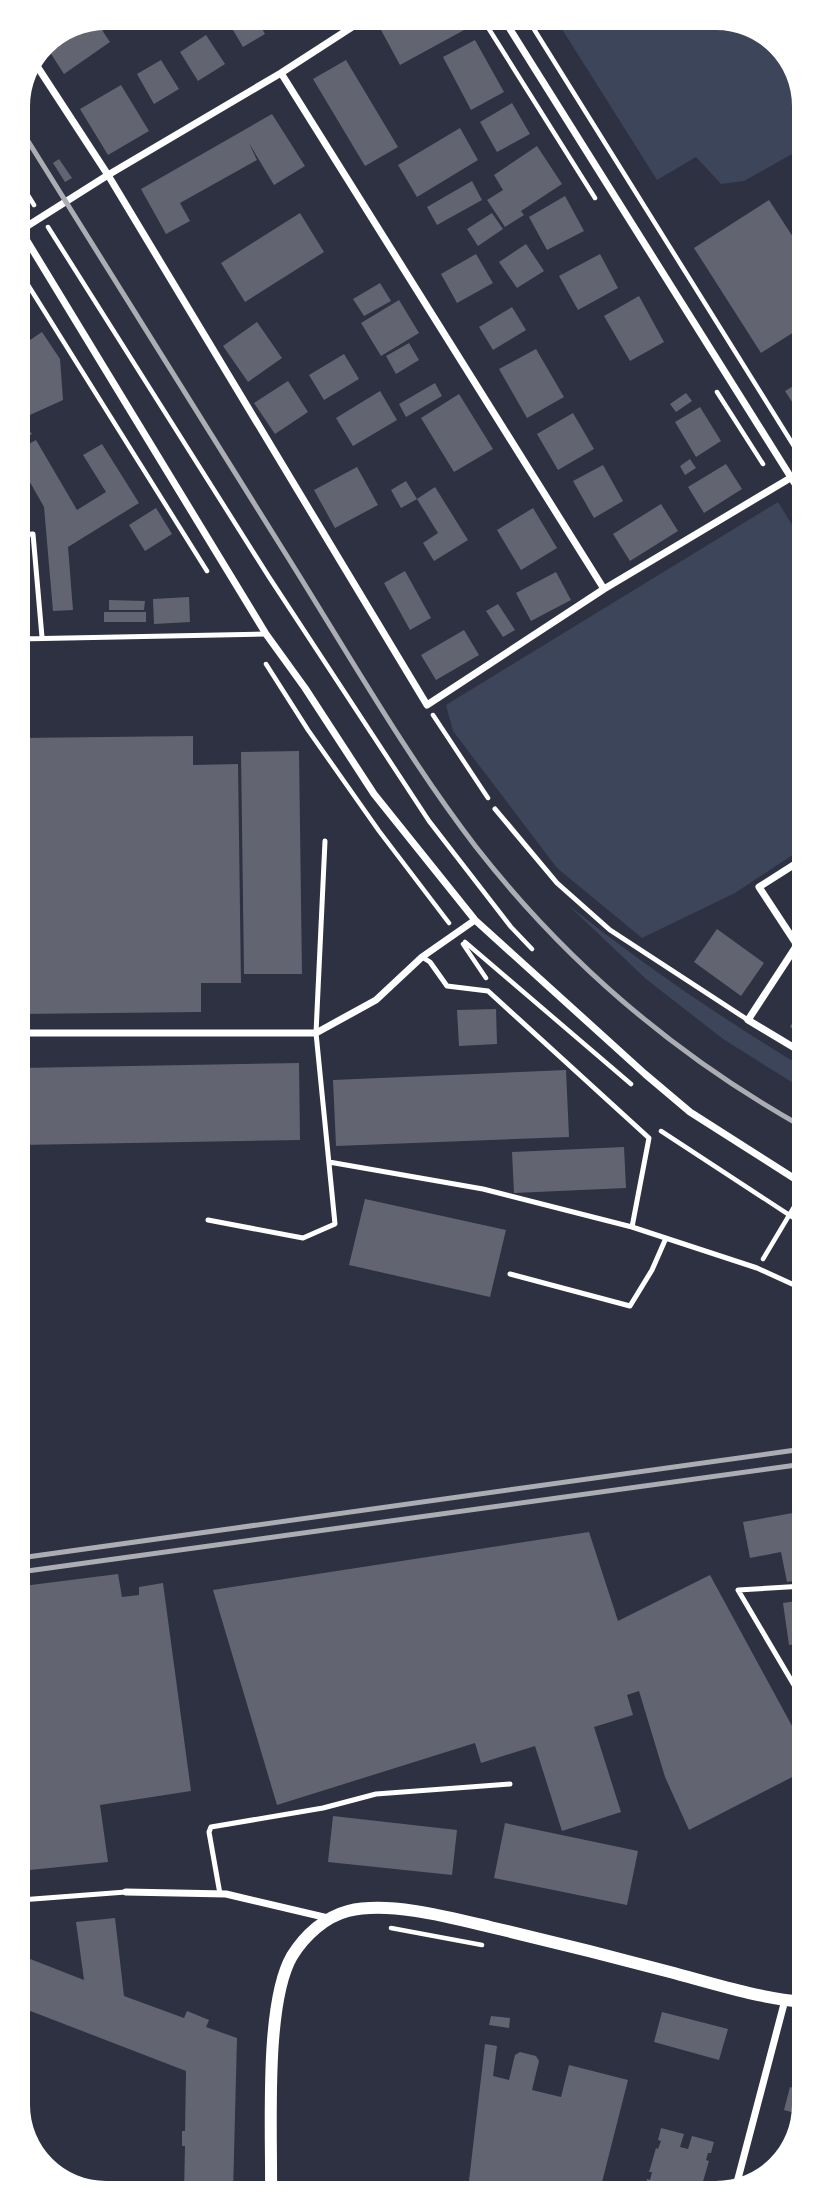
<svg xmlns="http://www.w3.org/2000/svg" width="822" height="2211" font-family="'Open Sans',sans-serif">
<style>
.green{fill:#3c4559}
.building{fill:#626471}
.lines{fill:none;stroke-linecap:round;stroke-linejoin:round}
.path{stroke:#fff;stroke-width:4.5}
.service{stroke:#fff;stroke-width:5}
.minor{stroke:#fff;stroke-width:7}
.tertiary{stroke:#fff;stroke-width:12}
.rail{stroke:#abadb3;stroke-width:5}
</style>
<rect width="100%" height="100%" fill="#2d3142"/>
<path class="green" d="M555 18H722L770 36 801 83V149L744 181 721 184 696 157 657 180Z
M778 502 802 541 803 848 735 893 642 938 557 868 453 731 446 705Z
M567 904C642 964 721 1018 803 1067V1089L723 1039 646 979Z"/>
<path class="building" d="M226 18H256L265 34 243 47Z
M405 18H459L466 29 400 65 381 30Z
M96 21 110 42 64 74 44 43Z
M206 35 225 64 198 81 180 52Z
M475 40 504 92 471 110 443 57Z
M161 60 179 89 154 104 137 74Z
M346 60 398 147 365 166 313 79Z
M121 85 149 131 108 155 80 109Z
M512 103 530 134 497 152 480 122Z
M272 114 305 166 274 185 249 143 257 160 180 203 190 221 166 234 141 189Z
M460 128 478 160 417 197 398 165Z
M537 146 562 184 521 211 524 215 505 227 487 200 503 190 494 175Z
M59 159 72 178 65 182 53 163Z
M472 181 482 200 437 225 427 207Z
M565 196 584 231 547 250 529 217Z
M769 200 802 251V327L761 353 694 248Z
M300 213 324 252 245 302 221 263Z
M492 213 503 229 478 246 467 229Z
M526 244 544 271 517 288 499 262Z
M476 254 493 283 457 303 441 274Z
M600 254 618 288 578 310 559 276Z
M380 283 391 301 364 316 353 299Z
M639 296 664 342 630 361 604 316Z
M399 300 419 333 381 356 361 323Z
M512 307 526 330 493 350 479 327Z
M257 322 282 358 248 382 223 346Z
M42 332 60 359 63 400 21 419 32 434 18 441V381L21 379 18 374V348Z
M409 343 419 360 396 374 386 356Z
M536 349 564 397 527 418 499 369Z
M344 354 359 379 324 400 309 375Z
M288 381 308 412 275 434 254 403Z
M802 381V417L785 391Z
M435 383 442 396 406 417 399 404Z
M380 391 397 420 353 446 336 418Z
M686 393 692 401 676 412 670 404Z
M459 394 493 449 454 472 421 418Z
M700 407 721 441 696 457 675 422Z
M573 413 594 449 558 470 537 434Z
M36 440 77 510 106 492 83 455 102 444 139 503 68 547 73 610 53 611 44 507 18 461V450Z
M690 459 696 468 685 475 680 466Z
M726 464 742 489 704 513 688 487Z
M603 465 623 501 594 518 573 481Z
M357 467 378 505 335 528 314 490Z
M406 481 417 499 401 508 391 490Z
M435 487 468 540 434 561 423 543 438 533 417 499Z
M661 504 678 531 630 561 613 534Z
M156 508 172 534 145 551 129 525Z
M533 508 557 548 521 570 497 530Z
M27 562 29 592 18 593V563Z
M405 571 431 618 410 630 384 583Z
M556 572 571 600 531 621 516 593Z
M189 597 190 622 154 624 153 599Z
M109 600 145 601 144 610H109Z
M498 604 515 630 503 637 486 611Z
M104 612H146V622H104Z
M464 630 479 655 436 680 421 655Z
M193 736V765L238 764 241 983H201V1012L19 1014V738Z
M299 751 302 974H244L241 752Z
M717 929 764 963 741 996 694 962Z
M803 1004V1034L790 1027Z
M496 1009 497 1044 459 1046 457 1010Z
M299 1063 300 1140 19 1145V1068Z
M566 1070 569 1137 336 1146 333 1080Z
M624 1147 626 1188 514 1193 512 1152Z
M365 1199 506 1230 490 1297 349 1265Z
M804 1511V1579L787 1582 781 1552 750 1558 743 1522Z
M589 1532 618 1621 710 1575 804 1748V1771L689 1830 665 1777 639 1691 627 1695 633 1715 594 1727 621 1812 562 1831 535 1746 481 1763 475 1743 277 1805 213 1590Z
M118 1574 122 1597 139 1595V1587L163 1583 191 1791 100 1805 108 1862 20 1871V1610L27 1609 23 1586Z
M804 1594V1643L789 1645 783 1603 796 1601 795 1596Z
M333 1816 457 1830 452 1875 328 1862Z
M505 1823 638 1851 627 1905 494 1878Z
M115 1918 124 1996 184 2018 187 2011 209 2020 206 2027 237 2038 233 2193H184L185 2146H182V2131H185L186 2071 20 2007V1955L84 1980 76 1922Z
M662 2012 728 2029 719 2060 654 2042Z
M491 2016 510 2018 509 2028 489 2025Z
M485 2044 497 2046 493 2076 509 2080 515 2055 520 2052 536 2056 539 2061 532 2090 561 2097 569 2065 628 2080 600 2190 468 2189Z
M804 2073V2105L800 2118 794 2116 795 2113 784 2110 790 2087 799 2090Z
M661 2128 684 2134 680 2147 688 2149 692 2136 714 2142 711 2153H708L706 2160 709 2161 702 2185 700 2184 698 2191H644L647 2179 650 2180 652 2172H649L656 2148 658 2149 661 2141 658 2140Z
M348 2185 419 2186V2192H348Z
M321 2186H342V2192H321Z"/>
<g class="lines">
<path class="path" d="M482 18 595 198
M527 18 802 459
M18 179 34 205
M48 227 269 577 429 821 511 927 532 949
M18 269 207 571
M717 392 763 464
M266 664 308 730 379 831 449 923
M433 715 488 798
M465 942 631 1084
M463 944 486 978
M661 1131 803 1224
M763 1259 800 1197
M391 1928 482 1945"/>
<path class="service" d="M18 535 33 534 42 637
M18 639 266 634
M495 809 557 883 610 930 748 1020
M422 957 430 962 447 986 488 991 649 1138 632 1227
M329 1162 483 1189 632 1227 757 1268 803 1289
M208 1220 303 1238 335 1224 316 1033 325 841
M510 1274 630 1306 652 1270 666 1238
M804 1586 738 1590 804 1702
M220 1894 209 1832 211 1827 323 1808 376 1794 510 1784
M20 1900 126 1892"/>
<path class="minor" d="M503 18 802 495
M35 63 108 175 427 705 604 589 792 477
M281 73 604 589
M18 226 266 634 305 688 374 794 475 920 645 1074 690 1112 803 1184
M21 230 108 175 281 73 366 18
M797 945 759 887 803 859
M803 951 797 945 748 1020 803 1053
M19 1033H316L376 1000 422 957 475 920
M126 1892 226 1894 328 1918
M735 2190 785 2000"/>
<path class="tertiary" d="M271 2192C272 2134 264 2004 292 1956 305 1935 325 1917 348 1911 389 1901 449 1917 490 1927 550 1941 610 1956 670 1972 715 1984 758 1998 804 2002"/>
<path class="rail" d="M18 125C106 266 194 407 282 548 345 648 404 753 476 847 566 962 676 1056 803 1127
M20 1558 803 1449
M20 1572 804 1464"/>
</g>
<path d="M0 0H822V2211H0ZM106 30H716A76 76 0 0 1 792 106V2105A76 76 0 0 1 716 2181H106A76 76 0 0 1 30 2105V106A76 76 0 0 1 106 30Z" fill="#fff" fill-rule="evenodd"/>
</svg>
